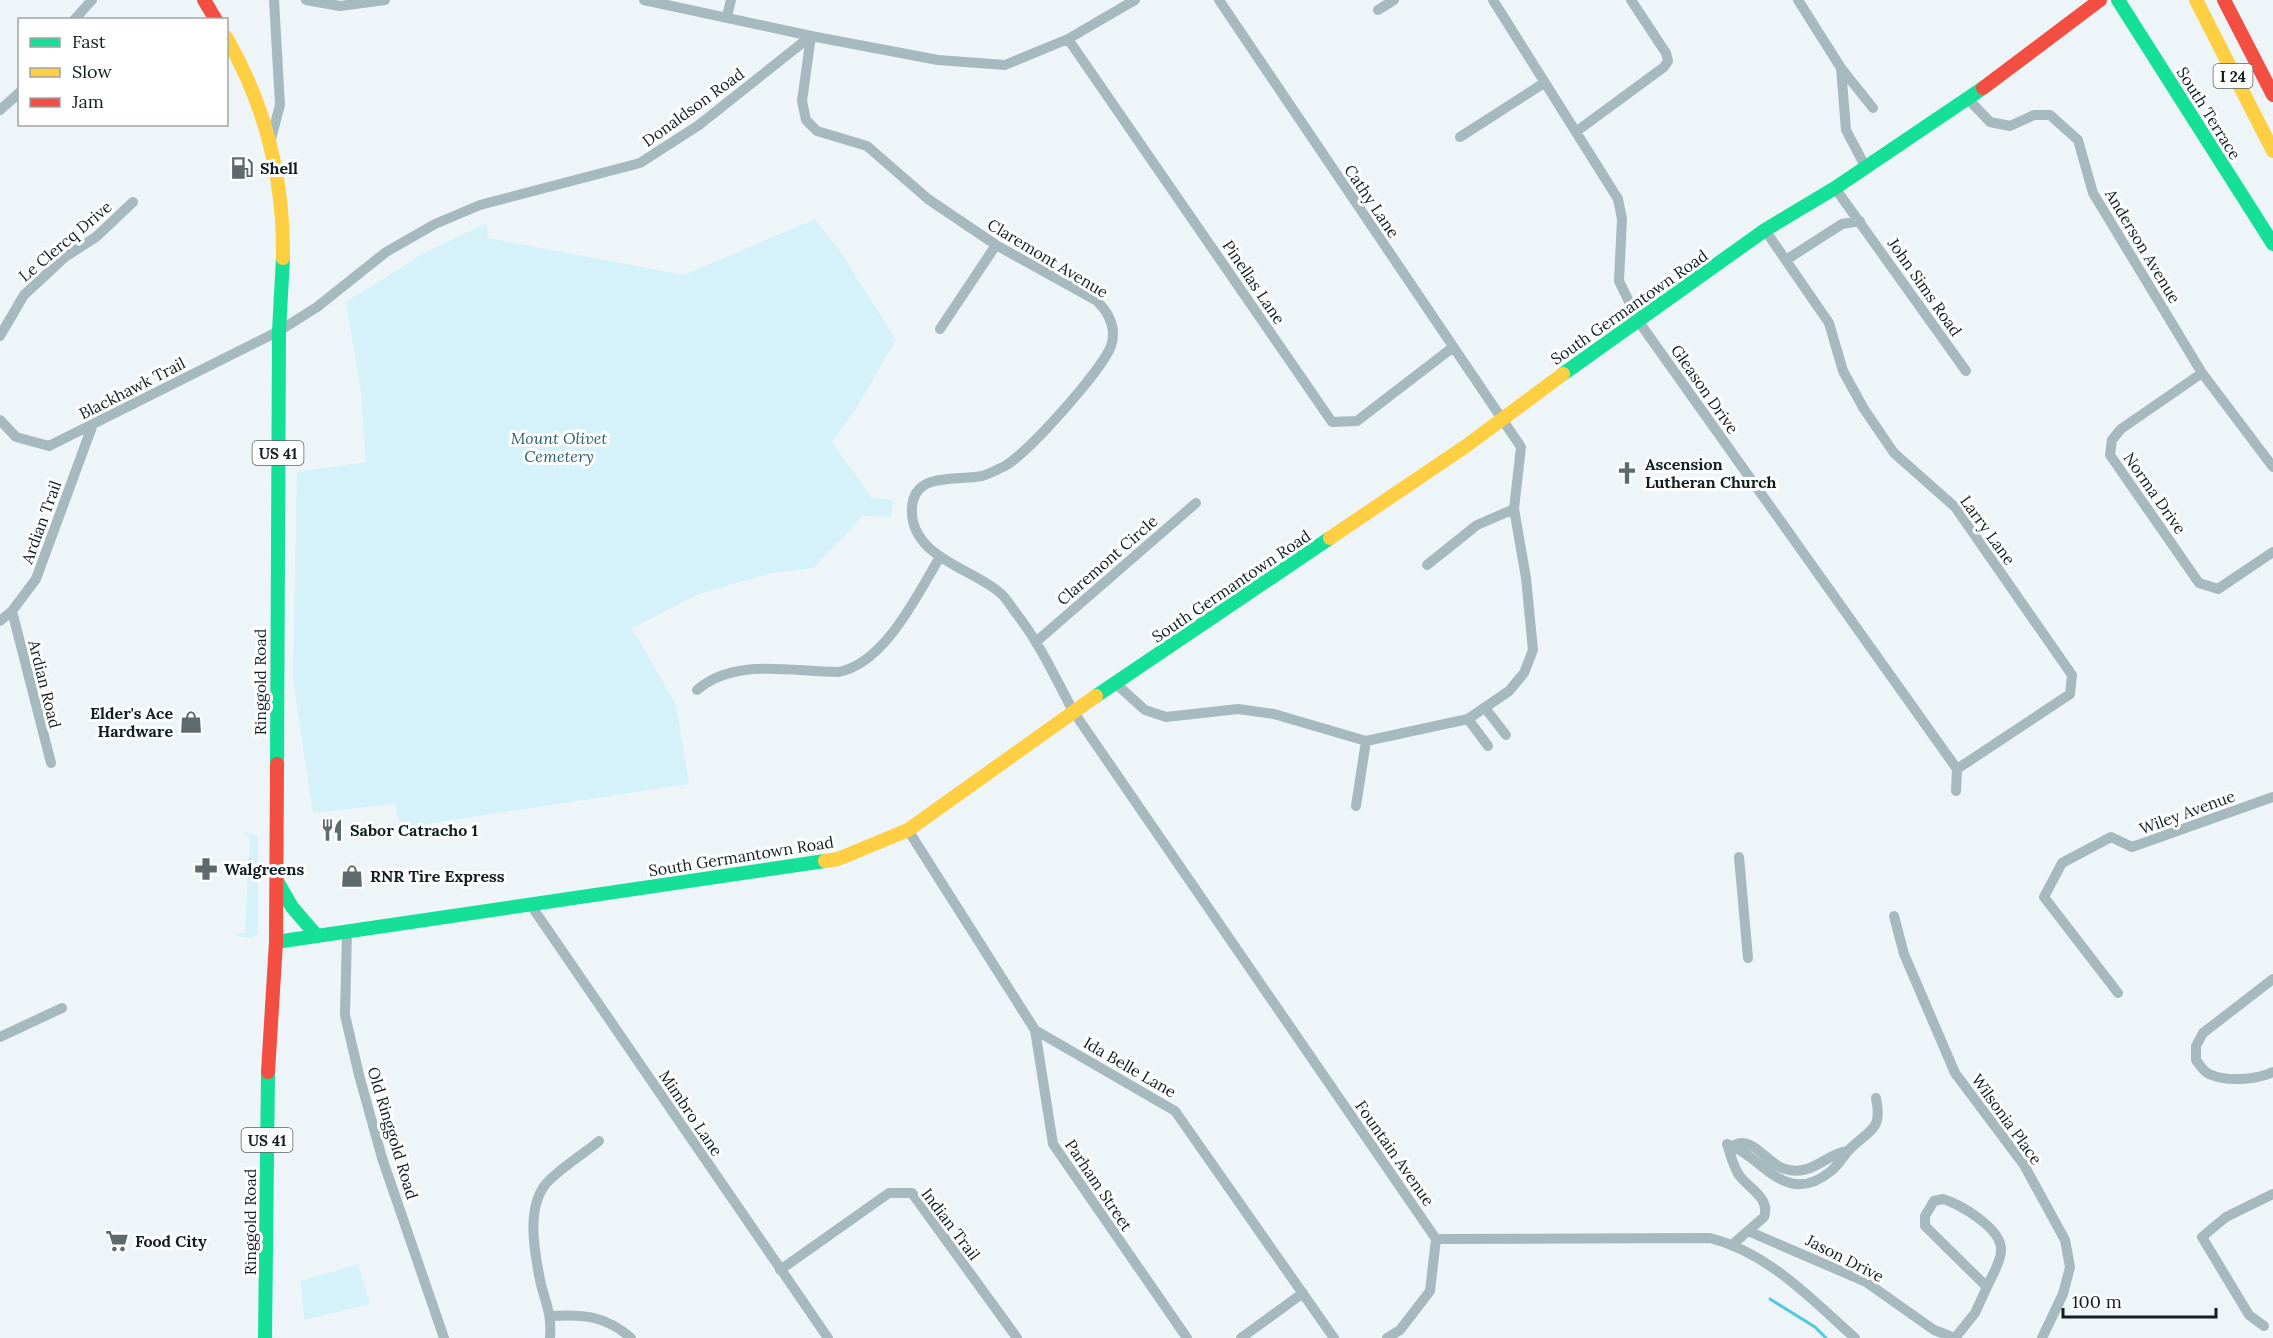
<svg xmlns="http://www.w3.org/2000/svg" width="2273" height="1338" font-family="Lora,serif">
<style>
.green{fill:#d5f2fa}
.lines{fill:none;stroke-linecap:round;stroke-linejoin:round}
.stream{stroke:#53c8de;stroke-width:3}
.street{stroke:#a6b9be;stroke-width:10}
.fast{stroke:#16e098;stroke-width:14}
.slow{stroke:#ffcf43;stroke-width:14}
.jam{stroke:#f24e42;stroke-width:14}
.labels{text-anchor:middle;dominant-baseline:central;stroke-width:6;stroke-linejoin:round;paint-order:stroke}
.shield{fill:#fff;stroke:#586264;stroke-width:1.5}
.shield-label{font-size:15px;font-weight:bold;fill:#111f22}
.street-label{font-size:16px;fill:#111f22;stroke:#fff}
.poi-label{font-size:16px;font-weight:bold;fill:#111f22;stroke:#fff;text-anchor:start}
.park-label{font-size:16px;font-style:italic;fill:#275f6c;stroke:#fff}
</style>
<rect width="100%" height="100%" fill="#edf5f8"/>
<path class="green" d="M815 219 842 254 896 340 855 410 832 442 872 498 893 500 891 517 863 516 813 568 772 573 699 594 632 628 676 705 689 784 400 828 395 804 313 813 293 680 297 472 366 462 361 393 346 302 426 252 487 223 488 238 684 275Z
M246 832 258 837V934L251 938 235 936 237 933H245L250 837 244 836Z
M358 1264 370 1304 304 1320 301 1281Z"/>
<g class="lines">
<path class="stream" d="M1770 1299 1815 1327 1826 1338"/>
<path class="street" d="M306 0 340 6 385 0
M644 0 811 36 802 101 806 120 817 131 867 146 928 199 996 245 1097 301C1109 313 1117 328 1111 346 1102 370 1026 456 1003 467 996 470 989 474 982 476 957 481 914 471 912 508 909 556 971 568 999 592 1006 597 1011 607 1016 613 1040 644 1055 677 1073 711L1436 1239 1710 1238C1769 1253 1811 1299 1855 1338
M1493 0 1618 199 1622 219 1619 281 1639 322 1957 769
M1798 0 1841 68 1846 130 1866 168
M1378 10 1394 0
M727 16 731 0
M74 20 92 0
M1068 39 1332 422 1357 421 1452 348
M1841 68 1873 108
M1968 99 1990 122 2010 126 2034 115H2050L2078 140 2093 193 2202 373 2273 467
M0 110 20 92
M1577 131 1664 67 1668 61 1666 53 1631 0
M1460 137 1544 83
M271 139 280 105 274 0
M1835 188 1966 371
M1765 230 1829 323 1843 371 1864 409 1894 453 1955 507 2072 675 2070 694 1957 769 1956 791
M1786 260 1842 224 1860 221
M940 329 996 245
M0 336 24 295 65 257 96 237 133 202
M2202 373 2121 429 2112 440 2110 455 2199 583 2218 589 2273 552
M0 420 16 437 49 446 279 331 317 307 386 252 435 224 480 205 640 163 699 125 811 36 938 60 1005 65 1068 39 1135 0
M1427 565 1477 525 1514 509
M12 611 51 763
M0 621 12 611 36 579 93 424
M1037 641 1196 503
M1115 683 1145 710 1166 717 1238 709 1274 714 1366 741 1468 719 1509 691 1524 673 1533 650 1526 578 1514 509 1521 447 1219 0
M697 690C735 657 791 672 838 672 885 664 918 593 940 557
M1485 708 1506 735
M1468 719 1488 746
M1356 806 1366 741
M908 830 1035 1030 1175 1111 1334 1338
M1739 857 1748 958
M530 904 828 1338
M1894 916 1904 954 1955 1073 2024 1165 2065 1240 2070 1267 2063 1294 2042 1338
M347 931 345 1015 359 1075 382 1158 444 1338
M2273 979 2203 1033 2196 1046V1060C2199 1064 2204 1072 2209 1074 2227 1082 2256 1080 2273 1072
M2118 993 2044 897 2062 863 2111 837 2132 847 2273 797
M1035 1030 1053 1144 1187 1338
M0 1037 62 1008
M1727 1144C1762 1155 1785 1209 1831 1171 1840 1164 1844 1154 1852 1147 1873 1128 1882 1128 1876 1098
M1727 1144C1730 1153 1733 1166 1739 1175 1748 1188 1771 1198 1764 1217L1733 1244
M1733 1146C1751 1133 1768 1165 1785 1169 1813 1177 1825 1154 1847 1151
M1943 1199C1960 1204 2003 1229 2001 1251 2001 1262 1991 1277 1987 1287L1925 1226V1216L1934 1201Z
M1748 1231 1866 1282 1934 1330 1955 1338 1975 1313 1987 1287
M780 1270 889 1193H912L1017 1338
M551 1316C584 1314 606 1316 631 1338
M2264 1326 2249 1315 2202 1237 2226 1217 2273 1194
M550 1338C552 1309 544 1302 539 1275 534 1248 527 1209 545 1185 557 1170 584 1154 599 1141
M1241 1338 1303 1293
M1387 1338 1400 1330 1430 1291 1436 1239"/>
<path class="fast" d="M2118 0 2273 244
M1563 374 1765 230 1835 188 1983 88
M1096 696 1330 538
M277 764 279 331 283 258
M277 881 292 907 317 936
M276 942 825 861
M265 1338 268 1072"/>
<path class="slow" d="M2196 0 2273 151
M226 37C266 106 284 178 283 258
M1330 538 1466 446 1563 374
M825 861 838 859 908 830 1096 696"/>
<path class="jam" d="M204 0 216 20
M2224 0 2273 95
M1983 88 2100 0
M268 1072 276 942 277 764"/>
</g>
<defs>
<g id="fuel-bare" transform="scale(1.8)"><path d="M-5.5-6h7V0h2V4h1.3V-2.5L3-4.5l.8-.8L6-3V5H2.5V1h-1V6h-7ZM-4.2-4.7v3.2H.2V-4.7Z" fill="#5e6a6d" stroke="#fff" stroke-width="2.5" paint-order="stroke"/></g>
<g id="church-bare" transform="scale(1.8)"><path d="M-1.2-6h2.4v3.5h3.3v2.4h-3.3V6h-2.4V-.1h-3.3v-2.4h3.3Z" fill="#5e6a6d" stroke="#fff" stroke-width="2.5" paint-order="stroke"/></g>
<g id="shop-bare" transform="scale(1.8)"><path d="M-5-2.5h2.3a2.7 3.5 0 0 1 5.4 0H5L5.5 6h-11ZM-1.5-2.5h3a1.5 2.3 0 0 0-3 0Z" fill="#5e6a6d" stroke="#fff" stroke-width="2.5" paint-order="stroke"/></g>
<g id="restaurant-bare" transform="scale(1.8)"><path d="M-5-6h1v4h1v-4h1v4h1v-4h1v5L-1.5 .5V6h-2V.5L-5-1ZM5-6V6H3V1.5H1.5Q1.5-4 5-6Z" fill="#5e6a6d" stroke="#fff" stroke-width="2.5" paint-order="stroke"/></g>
<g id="pharmacy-bare" transform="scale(1.8)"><path d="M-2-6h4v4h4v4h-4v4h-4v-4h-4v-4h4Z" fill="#5e6a6d" stroke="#fff" stroke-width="2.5" paint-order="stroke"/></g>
<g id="supermarket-bare" transform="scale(1.8)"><path d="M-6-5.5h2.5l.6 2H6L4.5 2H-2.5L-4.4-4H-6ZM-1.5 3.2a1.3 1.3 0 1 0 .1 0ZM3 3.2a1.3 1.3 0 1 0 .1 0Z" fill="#5e6a6d" stroke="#fff" stroke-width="2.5" paint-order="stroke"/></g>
</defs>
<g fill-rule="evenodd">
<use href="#fuel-bare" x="242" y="168"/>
<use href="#church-bare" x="1627" y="473"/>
<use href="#shop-bare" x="191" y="722"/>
<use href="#restaurant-bare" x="332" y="830"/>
<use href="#pharmacy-bare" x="206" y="869"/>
<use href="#shop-bare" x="352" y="876"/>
<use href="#supermarket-bare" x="117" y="1241"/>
</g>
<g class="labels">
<g class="shield">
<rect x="2213.5" y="64" width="39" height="24" rx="4.5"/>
<rect x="252.5" y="441" width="51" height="24" rx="4.5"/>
<rect x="241.5" y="1128" width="51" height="24" rx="4.5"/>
</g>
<g class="shield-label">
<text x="2233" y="76">I 24</text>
<text x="278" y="453">US 41</text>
<text x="267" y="1140">US 41</text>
</g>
<g class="street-label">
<text transform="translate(693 107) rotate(-36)">Donaldson Road</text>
<text transform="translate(2209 113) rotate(58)">South Terrace</text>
<text transform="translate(1372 201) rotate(56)">Cathy Lane</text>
<text transform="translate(65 241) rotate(-40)">Le Clercq Drive</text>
<text transform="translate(2143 246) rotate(59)">Anderson Avenue</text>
<text transform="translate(1048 258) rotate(31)">Claremont Avenue</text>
<text transform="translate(1254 282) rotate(56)">Pinellas Lane</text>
<text transform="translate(1925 287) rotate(55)">John Sims Road</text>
<text transform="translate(1629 307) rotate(-35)">South Germantown Road</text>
<text transform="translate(132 388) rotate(-27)">Blackhawk Trail</text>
<text transform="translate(1705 389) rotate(55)">Gleason Drive</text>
<text transform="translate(2155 493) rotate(55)">Norma Drive</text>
<text transform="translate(41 522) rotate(-70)">Ardian Trail</text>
<text transform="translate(1988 530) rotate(54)">Larry Lane</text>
<text transform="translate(1107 560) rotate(-41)">Claremont Circle</text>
<text transform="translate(1231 586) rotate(-34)">South Germantown Road</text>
<text transform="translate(260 682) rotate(-90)">Ringgold Road</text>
<text transform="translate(45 684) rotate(76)">Ardian Road</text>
<text transform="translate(2187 812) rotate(-20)">Wiley Avenue</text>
<text transform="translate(741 856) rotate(-9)">South Germantown Road</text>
<text transform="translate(1130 1067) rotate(30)">Ida Belle Lane</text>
<text transform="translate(691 1113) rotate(56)">Mimbro Lane</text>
<text transform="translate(2007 1119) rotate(54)">Wilsonia Place</text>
<text transform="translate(393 1133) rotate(73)">Old Ringgold Road</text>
<text transform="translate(1395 1153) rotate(55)">Fountain Avenue</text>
<text transform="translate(1099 1185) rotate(56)">Parham Street</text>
<text transform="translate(250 1222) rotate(-90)">Ringgold Road</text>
<text transform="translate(951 1224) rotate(53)">Indian Trail</text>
<text transform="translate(1845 1258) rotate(27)">Jason Drive</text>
</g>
<g class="poi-label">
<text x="260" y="168">Shell</text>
<text x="1645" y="464">Ascension<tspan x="1645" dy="18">Lutheran Church</tspan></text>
<text x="173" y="713" text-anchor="end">Elder's Ace<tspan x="173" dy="18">Hardware</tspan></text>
<text x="350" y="830">Sabor Catracho 1</text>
<text x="224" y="869">Walgreens</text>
<text x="370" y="876">RNR Tire Express</text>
<text x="135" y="1241">Food City</text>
</g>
<g class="park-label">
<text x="559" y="438">Mount Olivet<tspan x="559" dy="18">Cemetery</tspan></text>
</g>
</g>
<rect x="18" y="18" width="210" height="108" fill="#ffffff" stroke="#a0a5a7" stroke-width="1.5"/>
<rect x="30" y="38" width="30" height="9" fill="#16e098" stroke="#a0a5a7" stroke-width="1.5"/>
<text x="72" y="48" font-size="18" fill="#111f22">Fast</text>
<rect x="30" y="68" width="30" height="9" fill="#ffcf43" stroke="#a0a5a7" stroke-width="1.5"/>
<text x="72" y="78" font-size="18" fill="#111f22">Slow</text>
<rect x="30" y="98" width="30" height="9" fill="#f24e42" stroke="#a0a5a7" stroke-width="1.5"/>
<text x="72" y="108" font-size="18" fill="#111f22">Jam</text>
<path d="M2063 1308v9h153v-9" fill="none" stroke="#111f22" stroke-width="3"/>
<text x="2072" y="1308" font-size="18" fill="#111f22" stroke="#ffffff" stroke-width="4.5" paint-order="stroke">100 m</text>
</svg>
